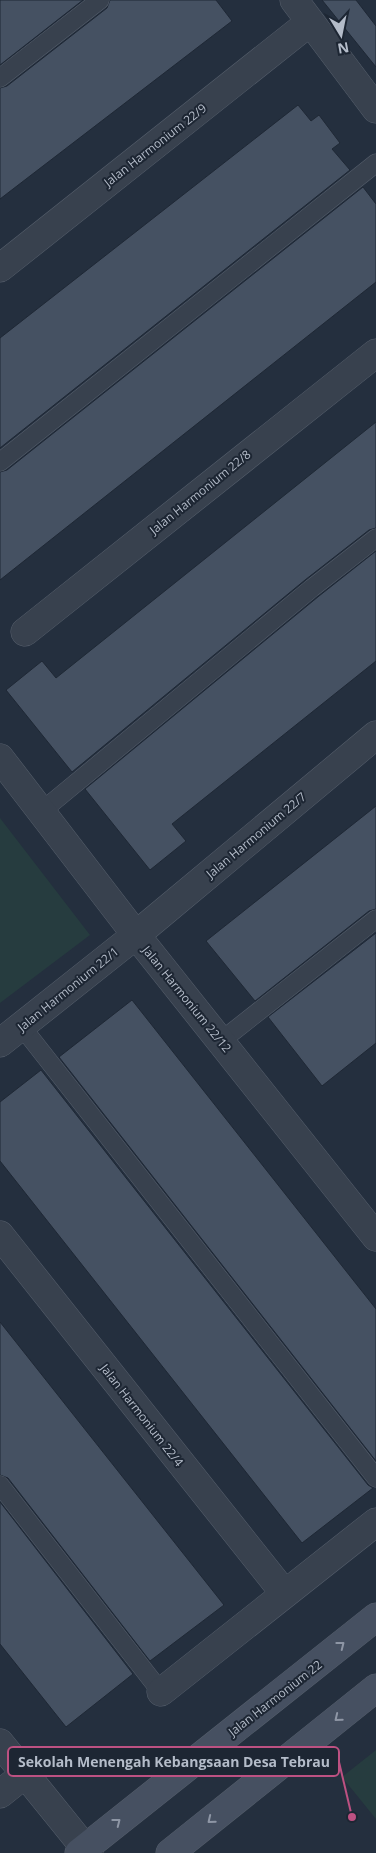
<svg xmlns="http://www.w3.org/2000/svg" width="376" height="1853" font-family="'Open Sans',sans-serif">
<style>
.green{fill:#263c3f}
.building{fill:#455162;stroke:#1f2835}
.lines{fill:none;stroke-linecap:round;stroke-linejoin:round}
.lane-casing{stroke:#565f6c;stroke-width:19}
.street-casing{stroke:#565f6c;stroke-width:29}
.secondary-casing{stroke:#565f6c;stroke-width:29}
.lane{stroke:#38414e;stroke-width:18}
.street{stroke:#38414e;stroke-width:28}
.secondary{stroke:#465061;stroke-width:28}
.oneway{stroke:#8e96a5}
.labels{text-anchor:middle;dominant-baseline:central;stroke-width:4;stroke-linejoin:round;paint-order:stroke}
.street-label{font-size:12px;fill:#b4bcc9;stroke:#1d2633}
.leader{fill:none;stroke:#bd5182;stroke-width:2}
.callout-dot{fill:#bd5182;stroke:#1d2633;stroke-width:2}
.callout{fill:#1d2633;stroke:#bd5182;stroke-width:2}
.callout-label{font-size:14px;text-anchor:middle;font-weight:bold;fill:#b4bcc9}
</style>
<rect width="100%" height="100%" fill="#242f3e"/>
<path class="green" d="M0 818 90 935 0 1003Z
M376 1750V1819L342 1777Z"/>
<path class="building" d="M0 0H83L0 65Z
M110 0H216L232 21 0 199V88L7 86 107 8Z
M322 0H356L376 26V67Z
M298 105 311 121 319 115 340 143 332 149 350 170 0 448V338Z
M363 187 376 204V282L0 580V472L7 470Z
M376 422V528L369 530 305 580 72 772 6 690 42 661 56 678Z
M376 551V661L172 824 186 841 150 870 85 789 319 596Z
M376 806V909L369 911 255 1001 206 941Z
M376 933V1043L322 1086 268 1017Z
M132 1000 376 1309V1461L59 1057Z
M41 1070 368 1485 373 1488 302 1543 0 1161V1102Z
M0 1322 224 1605 150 1661 8 1478 0 1475Z
M0 1502 133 1674 66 1727 0 1644Z"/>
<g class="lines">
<g class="lane-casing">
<path id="lane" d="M0 78 100 0
M0 462 376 163
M42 811 312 588 376 538
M22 1027 376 1478
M221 1041 376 919
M0 1485 161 1692"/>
</g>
<g class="street-casing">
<path id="street" d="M294 0 376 109
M0 268 310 22
M25 632 376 353
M0 758 136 935 376 1237
M0 1043 136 935 376 735
M0 1235 285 1594
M161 1692 376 1522
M0 1743 89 1853
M0 1794 25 1774"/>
</g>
<g class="secondary-casing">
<path id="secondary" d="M79 1853 376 1617
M170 1853 376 1688"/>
</g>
<use href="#lane" class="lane"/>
<use href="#street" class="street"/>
<use href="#secondary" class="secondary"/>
</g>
<defs><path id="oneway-chevron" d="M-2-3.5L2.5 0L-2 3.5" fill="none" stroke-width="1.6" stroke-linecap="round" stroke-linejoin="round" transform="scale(1.25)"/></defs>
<g class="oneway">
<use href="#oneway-chevron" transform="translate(341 1645) rotate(-38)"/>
<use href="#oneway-chevron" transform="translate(338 1718) rotate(141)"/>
<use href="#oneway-chevron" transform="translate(211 1820) rotate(141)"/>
<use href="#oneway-chevron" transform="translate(117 1822) rotate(-38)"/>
</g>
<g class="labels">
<g class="street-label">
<text transform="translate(155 145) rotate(-38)">Jalan Harmonium 22/9</text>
<text transform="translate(200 492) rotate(-39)">Jalan Harmonium 22/8</text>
<text transform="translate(256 835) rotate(-40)">Jalan Harmonium 22/7</text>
<text transform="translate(68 989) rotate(-39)">Jalan Harmonium 22/1</text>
<text transform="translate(187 999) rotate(51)">Jalan Harmonium 22/12</text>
<text transform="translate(142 1415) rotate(52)">Jalan Harmonium 22/4</text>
<text transform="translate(275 1698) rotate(-38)">Jalan Harmonium 22</text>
</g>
</g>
<path class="leader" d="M352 1817L339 1762"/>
<circle class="callout-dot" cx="352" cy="1817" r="5"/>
<rect class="callout" x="8" y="1747" width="331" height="29" rx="5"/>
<g class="callout-label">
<text x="174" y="1767">Sekolah Menengah Kebangsaan Desa Tebrau</text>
</g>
<g transform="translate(341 35) rotate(170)" stroke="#1d2633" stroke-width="4" paint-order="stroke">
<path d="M0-4L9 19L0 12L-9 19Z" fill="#b4bcc9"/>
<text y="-8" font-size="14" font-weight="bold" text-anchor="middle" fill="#b4bcc9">N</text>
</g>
</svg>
